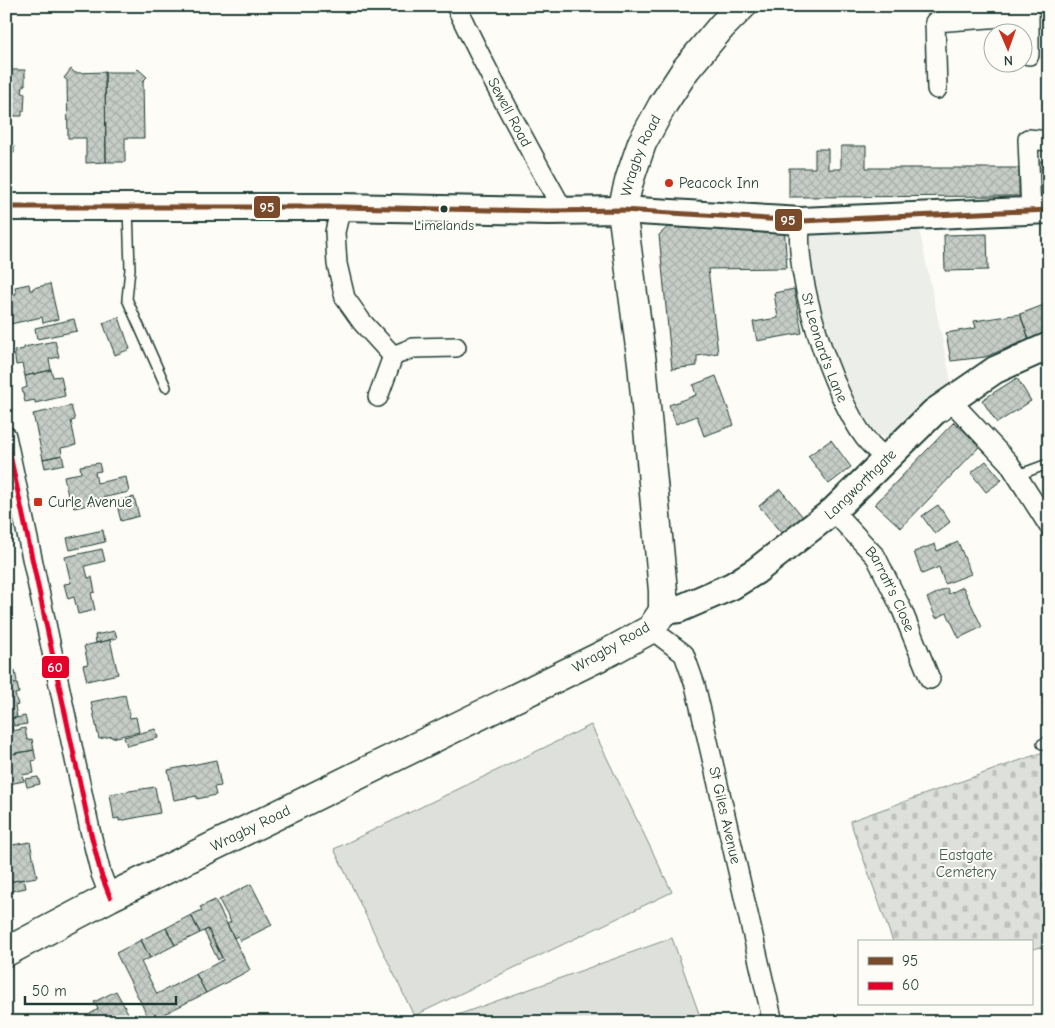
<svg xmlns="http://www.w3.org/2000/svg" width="1055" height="1028" font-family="'Comic Neue',sans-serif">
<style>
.built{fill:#eceee9}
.cemetery{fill:url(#cemetery-stones);stroke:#7e8e88}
.pitch{fill:#dde0db;stroke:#7e8e88}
.building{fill:url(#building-cross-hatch);stroke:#1f3d34}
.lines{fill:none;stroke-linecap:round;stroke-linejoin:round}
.lane-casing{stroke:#1f3d34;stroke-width:12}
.street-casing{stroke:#1f3d34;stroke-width:22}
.secondary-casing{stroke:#1f3d34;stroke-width:30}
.primary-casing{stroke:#1f3d34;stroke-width:31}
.lane{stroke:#fdfcf7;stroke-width:9}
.street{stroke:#fdfcf7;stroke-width:19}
.secondary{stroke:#fdfcf7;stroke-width:26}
.primary{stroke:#fdfcf7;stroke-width:28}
.bus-1-casing{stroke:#fdfcf7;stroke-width:9}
.bus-2-casing{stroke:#fdfcf7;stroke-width:9}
.bus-1{stroke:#7a4b2a;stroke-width:5}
.bus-2{stroke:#e4002b;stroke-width:5}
.poi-dot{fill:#c8321e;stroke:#fdfcf7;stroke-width:2}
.bus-dot{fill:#1f3d34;stroke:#fdfcf7;stroke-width:2}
.labels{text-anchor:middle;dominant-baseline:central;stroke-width:4;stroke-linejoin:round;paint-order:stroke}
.bus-label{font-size:14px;fill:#1f3d34;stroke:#fdfcf7}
.street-label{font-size:15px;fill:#1f3d34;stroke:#fdfcf7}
.poi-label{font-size:15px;fill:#1f3d34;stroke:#fdfcf7;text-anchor:start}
.park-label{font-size:15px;fill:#455e55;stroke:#fdfcf7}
.line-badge{stroke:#fdfcf7;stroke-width:2}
.badge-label{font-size:14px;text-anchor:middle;font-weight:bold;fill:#fff}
</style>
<defs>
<pattern id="cemetery-stones" width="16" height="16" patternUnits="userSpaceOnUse" patternTransform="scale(1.25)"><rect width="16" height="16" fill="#dde0db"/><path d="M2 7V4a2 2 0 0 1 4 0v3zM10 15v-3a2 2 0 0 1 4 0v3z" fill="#bdc1bd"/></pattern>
<pattern id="building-cross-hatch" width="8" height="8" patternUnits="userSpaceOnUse" patternTransform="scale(1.25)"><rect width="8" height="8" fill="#c6cdc7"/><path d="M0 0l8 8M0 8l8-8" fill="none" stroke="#aab1ac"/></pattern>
</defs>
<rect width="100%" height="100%" fill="#fdfcf7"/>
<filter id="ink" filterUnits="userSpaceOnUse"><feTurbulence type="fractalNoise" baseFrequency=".02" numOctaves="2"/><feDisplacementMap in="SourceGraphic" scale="10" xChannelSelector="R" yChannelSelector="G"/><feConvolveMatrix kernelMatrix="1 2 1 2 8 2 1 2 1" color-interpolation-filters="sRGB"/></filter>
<g filter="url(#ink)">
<path class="built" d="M919 229 953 391 895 436H878L871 432 864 425 840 376 815 295 806 236Z"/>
<path class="cemetery" d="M1049 750V944L1031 950V942H893L850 821Z"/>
<path class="pitch" d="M591 725 672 892 414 1016 334 849Z
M672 938 702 1022H438Z"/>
<path class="building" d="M71 69 75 73 105 72 106 162 86 163V138H68L67 80 64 78Z
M138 69 147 77 143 81 144 138H125V162H106L105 72H135Z
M6 70H25V85H23L22 93H25L24 111H22V116H6Z
M6 146H14V153H6Z
M841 146H866V168H1019V196L789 197V168H815V149H828V169H841Z
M1038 161 1049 162V194H1040Z
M671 224 784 225 787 268 708 269 718 353 697 356V366L672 369 659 235Z
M987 234 988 270 945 271 944 235Z
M29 284 30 290H33V288L50 284 58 319 43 323 42 317 6 325V296L16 294 15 287Z
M794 289 802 333 757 341 753 322 778 318 774 293Z
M1049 303V331L1029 339 1020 314Z
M1020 314 1029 339 985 357 951 361 946 333 976 328 974 321Z
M119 317 130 349 115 355 103 323Z
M74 319 77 331 37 339 35 328Z
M55 341 59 357 49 359 51 370 25 376 22 364 16 365 14 351 24 349V347Z
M51 370 53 377 61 376 65 396 35 403V400L25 402 22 389 27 387 25 376Z
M716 376 734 425 704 436 697 416 676 424 669 405 696 395 693 385Z
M1017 378 1031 401 997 423 982 400Z
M71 406 75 420 71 421 76 445 61 448 62 455 43 459 33 414Z
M954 422 980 446 901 528 875 504Z
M831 440 851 467 829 484 808 456Z
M62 455 64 464 45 468 43 459Z
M986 461 1002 480 986 492 971 473Z
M99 463 101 471 95 472 97 483 126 477 129 492 92 500 93 504 74 508 71 495 68 496 64 476 81 473 80 466Z
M780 489 803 517 782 534 759 506Z
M134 497 139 516 121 521 116 501Z
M938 505 950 522 935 534 922 516Z
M103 530 105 542 70 550 67 538Z
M958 542 971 574 945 584 939 567 922 574 914 552 935 544 937 551Z
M102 549 105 561 85 566 88 578 92 577 95 592 91 593 95 610 78 614 74 597 68 599 64 584 71 583 65 557Z
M963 587 982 627 959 638 947 613 936 618 927 598 947 588 949 594Z
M115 631 117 638 96 643 95 635Z
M110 640 118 674 87 681 83 665 88 664 84 646Z
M8 660 11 672 15 671 17 681 6 684V661Z
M13 683V684L17 683 19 693 15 694 18 705 15 706 17 717 6 719V684Z
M125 695 130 718 136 717 139 732 112 738V736L99 739 91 702Z
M25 716 27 724 14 726 12 719Z
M12 725 13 731 25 728 27 740 32 739 34 750 6 755V726Z
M156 729 158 738 127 746 124 737Z
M34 750 36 760 32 761 34 773 22 775 24 781 9 784 6 771V755Z
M216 760 221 786 214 787 216 795 197 799V796L174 800 168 770Z
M38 777 40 784 27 787 25 779Z
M155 787 160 813 119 821V818L114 819 110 794Z
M30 842 37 877 8 882 6 873V846Z
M6 873 8 882 24 879 26 888 6 892Z
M251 884 272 925 240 941 238 936 234 938 227 924 231 922 219 900Z
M215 900 250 970 206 993 196 974 223 960 208 929 200 933 191 915 202 910 200 907Z
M191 915 200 933 175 945 166 928Z
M166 928 175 945 150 958 141 940Z
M208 929 222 957 218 960 204 931Z
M141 940 150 958 141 962 157 994 196 974 206 993 150 1021 116 953Z
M116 991 133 1022H77L87 1016 90 1021 93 1020 90 1014 98 1009 94 1002Z"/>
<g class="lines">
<g class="lane-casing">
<path id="lane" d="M128 208 130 269 127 299 166 387
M1018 475 1045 465
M1042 744 1049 741"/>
</g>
<g class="street-casing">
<g id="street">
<path id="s1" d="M456 6C489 76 526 143 563 210L570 211"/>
<path d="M1029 55V6"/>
<path d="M937 89 935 22 1029 15"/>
<path d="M341 207 335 232 337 264 345 298 362 322 393 356"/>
<path d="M1031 211 1028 139 1049 141"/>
<path id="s2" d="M801 221C791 273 833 396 865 438 871 446 880 453 887 460"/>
<path d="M378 397 393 356 413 348 456 347"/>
<path d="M950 400 1009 463 1049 526"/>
<path d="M6 436 90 830 101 874 110 897"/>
<path id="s3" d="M833 511 876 557 902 610 930 679"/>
<path id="s4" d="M651 629 684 654 695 685 772 1018"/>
</g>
</g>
<g class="secondary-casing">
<g id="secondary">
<path d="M6 207H341L548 211 622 210 801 221 1049 210"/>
<path id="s5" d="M663 611 679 609 732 586 756 571 833 511 934 412 995 370 1049 346"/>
</g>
</g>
<g class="primary-casing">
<g id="primary">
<path id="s6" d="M6 952 110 897 611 651 651 629 663 611V591L642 363 622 210 630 178 642 143 662 106 686 69 722 26 742 6"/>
</g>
</g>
<use href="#lane" class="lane"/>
<use href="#street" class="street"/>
<use href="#secondary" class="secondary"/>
<use href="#primary" class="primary"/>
<g class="bus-1-casing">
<path id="bus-1" d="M6 207H341L548 211 622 210 801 221 1049 210"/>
</g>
<g class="bus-2-casing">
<path id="bus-2" d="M6 436 90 830 101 874 110 897"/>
</g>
<use href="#bus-1" class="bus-1"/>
<use href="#bus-2" class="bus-2"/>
</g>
</g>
<g class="poi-dot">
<circle cx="669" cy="183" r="5"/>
<rect x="33" y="497" width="10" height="10" rx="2.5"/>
</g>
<circle class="bus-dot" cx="444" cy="209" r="4.5"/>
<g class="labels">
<g class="bus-label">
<text x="444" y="225">Limelands</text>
</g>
<g class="street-label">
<text stroke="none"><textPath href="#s1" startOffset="119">Sewell Road</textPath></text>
<text stroke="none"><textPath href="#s6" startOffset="1204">Wragby Road</textPath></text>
<text stroke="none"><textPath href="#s2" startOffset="130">St Leonard's Lane</textPath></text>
<text stroke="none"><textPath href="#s5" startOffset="238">Langworthgate</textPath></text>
<text stroke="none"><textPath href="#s3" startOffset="98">Barratt's Close</textPath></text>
<text transform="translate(611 647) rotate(-30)">Wragby Road</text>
<text stroke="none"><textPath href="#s4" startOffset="208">St Giles Avenue</textPath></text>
<text stroke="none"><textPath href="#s6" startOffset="274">Wragby Road</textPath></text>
</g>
<g class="poi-label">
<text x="679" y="183">Peacock Inn</text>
<text x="48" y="502">Curle Avenue</text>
</g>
<g class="park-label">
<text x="966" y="855">Eastgate<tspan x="966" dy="17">Cemetery</tspan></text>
</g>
</g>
<g class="line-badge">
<rect x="253" y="195" width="28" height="24" rx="5" fill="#7a4b2a"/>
<rect x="774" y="208" width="29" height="24" rx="5" fill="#7a4b2a"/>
<rect x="41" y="655" width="29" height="24" rx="5" fill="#e4002b"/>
</g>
<g class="badge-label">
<text x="267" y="212">95</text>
<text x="788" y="225">95</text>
<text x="55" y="672">60</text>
</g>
<rect width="1055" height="1028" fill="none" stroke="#fdfcf7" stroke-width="25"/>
<rect x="12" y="12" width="1030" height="1003" fill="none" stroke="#1f3d34" stroke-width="2" filter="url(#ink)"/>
<rect x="858" y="940" width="175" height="65" fill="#fdfcf7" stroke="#a4b0a9"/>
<rect x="868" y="957" width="25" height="8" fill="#7a4b2a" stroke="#a4b0a9"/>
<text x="902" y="966" font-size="15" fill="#1f3d34">95</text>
<rect x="868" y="982" width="25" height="8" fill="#e4002b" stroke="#a4b0a9"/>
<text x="902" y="990" font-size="15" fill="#1f3d34">60</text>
<g transform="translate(1008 48) rotate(178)"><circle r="24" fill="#fdfcf7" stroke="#a4b0a9"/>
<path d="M0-4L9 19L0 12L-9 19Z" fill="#c8321e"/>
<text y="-8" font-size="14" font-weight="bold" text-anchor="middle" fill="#1f3d34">N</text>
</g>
<path d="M25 996v8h151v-8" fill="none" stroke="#1f3d34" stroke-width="2.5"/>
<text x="32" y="996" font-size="15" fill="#1f3d34" stroke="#fdfcf7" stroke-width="4" paint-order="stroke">50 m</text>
</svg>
